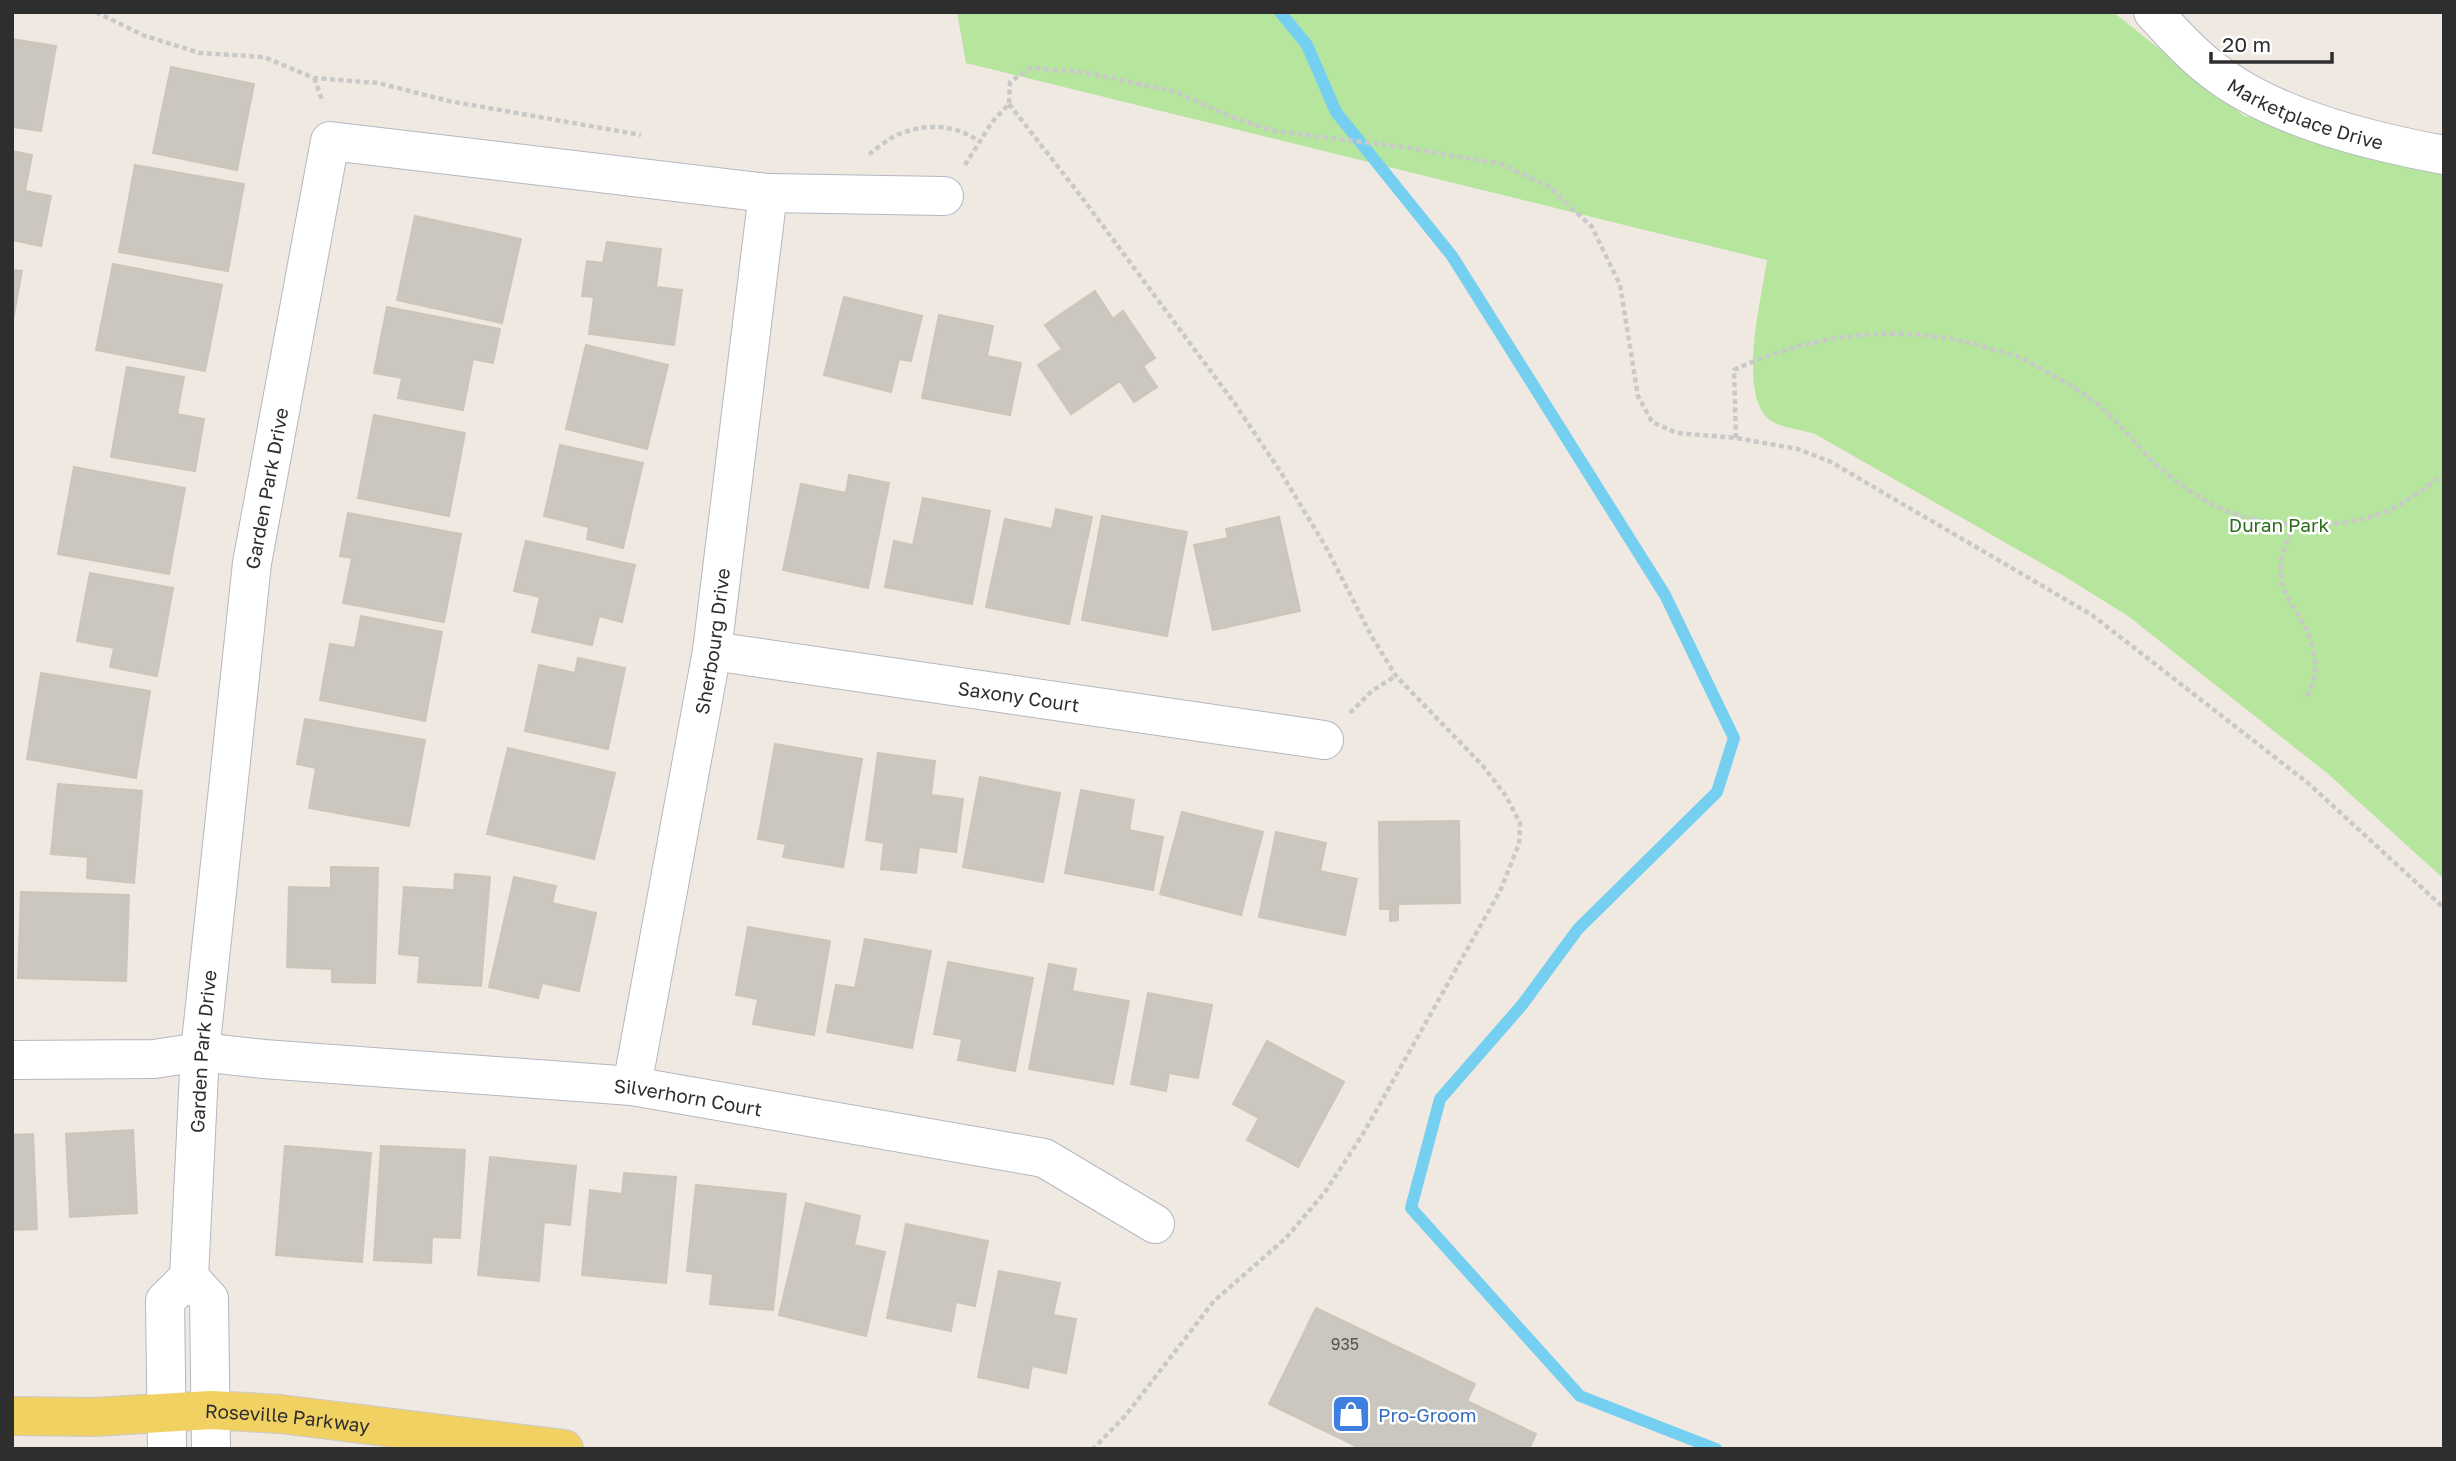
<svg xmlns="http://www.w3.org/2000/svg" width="2456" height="1461" font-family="'Golos Text',sans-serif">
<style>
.green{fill:#b6e59e}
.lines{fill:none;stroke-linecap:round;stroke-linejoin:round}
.stream{stroke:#75cff0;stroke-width:12}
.building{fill:#cbc7bf;stroke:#cbc5ba;stroke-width:2}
.minor-casing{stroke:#b4b7c1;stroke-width:40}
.major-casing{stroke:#c9c9c9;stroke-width:40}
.path{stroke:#c9c9c9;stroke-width:4.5;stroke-dasharray:5 3.5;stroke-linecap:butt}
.minor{stroke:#fff;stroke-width:38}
.major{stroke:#f2d163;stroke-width:38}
.labels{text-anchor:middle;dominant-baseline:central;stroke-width:5;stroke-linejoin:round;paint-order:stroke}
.number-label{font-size:16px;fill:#555452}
.street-label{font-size:19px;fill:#2e2e2e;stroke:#fff}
.park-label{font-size:19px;fill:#2c6e1b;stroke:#fff}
.shop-label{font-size:19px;fill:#366cbe;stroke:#fff;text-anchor:start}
</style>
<rect width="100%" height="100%" fill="#efe9e1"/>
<path class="green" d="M957 12H2113L2244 116 2444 161V879L2327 773 2128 616 2064 576 1815 434C1803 430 1785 428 1773 422 1735 400 1762 297 1767 260L966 63Z"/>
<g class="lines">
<path class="stream" d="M1280 12 1307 45 1336 112 1452 256 1665 595 1734 738 1717 792 1578 929 1522 1005 1440 1099 1411 1208 1580 1396 1716 1449"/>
</g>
<path class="building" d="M12 39 56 46 41 131 12 127Z
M171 67 254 84 237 170 153 153Z
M12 151 32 155 25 191 51 196 41 246 12 240Z
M135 165 244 184 228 271 119 252Z
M415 216 521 239 502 323 397 300Z
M607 242 661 249 656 287 682 290 674 345 589 334 594 297 582 296 587 261 603 263Z
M113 264 222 285 205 371 96 350Z
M12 270 22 271 12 325Z
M1095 291 1113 319 1123 311 1155 358 1143 366 1157 387 1134 402 1120 381 1071 414 1038 365 1062 349 1045 325Z
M844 297 922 316 911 361 899 359 891 392 824 375Z
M387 307 500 329 493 363 473 359 463 410 398 398 402 378 374 373Z
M939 315 993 326 987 356 1021 363 1010 415 922 398Z
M586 345 668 365 647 449 566 429Z
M127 367 184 377 177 414 204 419 195 471 111 457Z
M374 415 465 433 449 516 358 498Z
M560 445 643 463 623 548 587 539 589 527 544 516Z
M74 467 185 488 169 574 58 554Z
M849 475 889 483 868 588 783 570 801 484 846 493Z
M923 498 990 511 972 604 885 587 894 541 913 545Z
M1056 509 1092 517 1069 624 986 607 1005 519 1052 529Z
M348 513 461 534 444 622 343 603 352 558 340 556Z
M1102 516 1187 532 1167 636 1082 620Z
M1279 517 1300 611 1213 630 1194 545 1228 538 1226 529Z
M526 541 635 565 622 622 599 616 592 645 532 632 540 597 514 591Z
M90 573 173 588 157 676 110 667 114 648 77 641Z
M361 616 442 632 425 721 320 700 330 644 355 648Z
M578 658 625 668 608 749 525 731 539 665 575 673Z
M41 673 150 691 136 778 27 759Z
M305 719 425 740 409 826 309 808 316 768 297 764Z
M775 744 862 759 843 867 783 857 786 844 758 839Z
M508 748 615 773 594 859 487 834Z
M878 753 935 761 931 795 963 799 956 852 919 847 916 873 881 869 884 843 866 840Z
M980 777 1060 793 1043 882 963 867Z
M58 784 142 791 134 883 87 878 88 857 51 854Z
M1081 790 1134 800 1129 830 1163 837 1153 890 1065 873Z
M1182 812 1263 832 1241 915 1160 894Z
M1459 821 1460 903 1398 904V920L1390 921V909H1380L1379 822Z
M1276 832 1326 843 1320 871 1357 879 1345 935 1259 917Z
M331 867 378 868 375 983 332 982V969L287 967 289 887 331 888Z
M455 874 490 877 481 986 418 982 420 956 399 954 404 887 454 890Z
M514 877 556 886 552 903 596 913 579 991 542 983 538 998 489 987Z
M21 892 129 895 126 981 18 978Z
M748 927 830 941 814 1035 753 1024 758 999 736 995Z
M865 939 931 951 912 1048 827 1032 836 985 855 988Z
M948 962 1033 978 1015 1071 958 1060 962 1039 934 1034Z
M1049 964 1076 969 1072 991 1129 1001 1113 1084 1029 1069Z
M1148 993 1212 1005 1198 1078 1169 1073 1166 1091 1131 1084Z
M1267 1041 1344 1082 1298 1167 1247 1140 1259 1118 1233 1104Z
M133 1130 137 1213 70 1217 66 1134Z
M33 1134 37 1229 12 1230V1135Z
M285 1146 371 1153 362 1262 276 1255Z
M381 1146 465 1150 460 1238 432 1237 431 1263 374 1260Z
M490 1157 576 1166 570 1225 544 1222 539 1281 478 1275Z
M624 1173 676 1177 666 1283 582 1275 590 1190 622 1194Z
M696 1185 786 1194 773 1310 710 1304 713 1274 687 1271Z
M806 1203 860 1216 854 1245 885 1252 866 1336 779 1315Z
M906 1224 988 1241 975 1306 956 1302 951 1331 887 1318Z
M999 1271 1060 1283 1053 1315 1076 1319 1066 1373 1032 1366 1028 1388 978 1377Z
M1316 1308 1475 1384 1467 1401 1536 1434 1529 1449H1362L1269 1404Z"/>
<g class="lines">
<g class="minor-casing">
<g id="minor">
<path id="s1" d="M2153 12C2171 31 2189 52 2210 68 2270 117 2369 141 2444 155"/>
<path id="s2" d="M712 651 1324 740"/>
<path id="s3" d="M12 1060 154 1059 200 1052 264 1059 632 1086 1044 1158 1155 1224"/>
<path id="s4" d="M632 1086 712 651 768 193"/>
<path d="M189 1277 209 1299 211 1449"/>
<path id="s5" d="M167 1449 165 1301 189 1277 200 1052 252 563 330 141 768 193 944 196"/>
</g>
</g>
<g class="major-casing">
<g id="major">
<path id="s6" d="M12 1416 94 1417 211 1410 280 1414 564 1449"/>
</g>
</g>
<path class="path" d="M96 12 145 36 200 53 264 57 314 78 378 83 449 101 641 135
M314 78 323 102
M1009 104 1080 195 1235 404 1280 471 1327 549 1372 637 1396 676 1483 766 1506 796 1520 823 1519 844 1500 891 1363 1134 1325 1192 1286 1238 1214 1301 1126 1415 1093 1449
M869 154C879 147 890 137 902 133 930 123 956 125 980 142
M965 165 992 122 1009 104 1010 82 1030 68 1083 72 1176 92 1229 116 1274 131 1410 148 1501 164 1550 187 1592 227 1620 285 1638 396 1652 422 1677 433 1736 438 1798 449 1831 462 2092 615 2308 783 2444 908
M1736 438 1734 370C1814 332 1907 322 1992 349 2003 352 2016 355 2027 361 2057 377 2091 395 2115 420 2132 438 2147 458 2166 473 2183 487 2201 499 2220 508 2261 528 2333 530 2376 515 2402 506 2423 490 2444 474
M2294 524C2287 541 2279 558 2281 577 2282 594 2294 606 2302 621 2313 641 2322 673 2308 694L2302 696
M1350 713 1373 690 1396 676"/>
<use href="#minor" class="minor"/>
<use href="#major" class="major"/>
</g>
<defs>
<g id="shop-square" transform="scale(2.0125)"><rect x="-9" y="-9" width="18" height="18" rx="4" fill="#3f7fe0" stroke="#fff"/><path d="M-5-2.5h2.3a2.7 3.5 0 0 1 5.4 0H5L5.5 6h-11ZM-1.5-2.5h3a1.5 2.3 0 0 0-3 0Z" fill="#fff"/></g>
</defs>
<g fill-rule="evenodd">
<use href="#shop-square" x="1351" y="1414"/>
</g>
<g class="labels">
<g class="number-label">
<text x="1345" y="1344">935</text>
</g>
<g class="street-label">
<text stroke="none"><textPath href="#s1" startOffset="187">Marketplace Drive</textPath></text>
<text stroke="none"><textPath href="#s5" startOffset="975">Garden Park Drive</textPath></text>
<text stroke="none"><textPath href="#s4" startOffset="452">Sherbourg Drive</textPath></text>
<text stroke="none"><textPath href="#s2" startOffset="310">Saxony Court</textPath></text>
<text stroke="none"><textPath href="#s5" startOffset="408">Garden Park Drive</textPath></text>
<text stroke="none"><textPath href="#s3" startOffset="679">Silverhorn Court</textPath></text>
<text stroke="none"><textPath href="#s6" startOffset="276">Roseville Parkway</textPath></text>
</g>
<g class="park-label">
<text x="2279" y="524">Duran Park</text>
</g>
<g class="shop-label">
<text x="1378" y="1414">Pro-Groom</text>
</g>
</g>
<rect width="2456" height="1461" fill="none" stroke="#2e2e2e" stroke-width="28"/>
<path d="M2211 52v10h121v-10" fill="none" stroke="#2e2e2e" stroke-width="3.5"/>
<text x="2222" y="52" font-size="21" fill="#2e2e2e" stroke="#ffffff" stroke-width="5" paint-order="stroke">20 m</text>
</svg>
